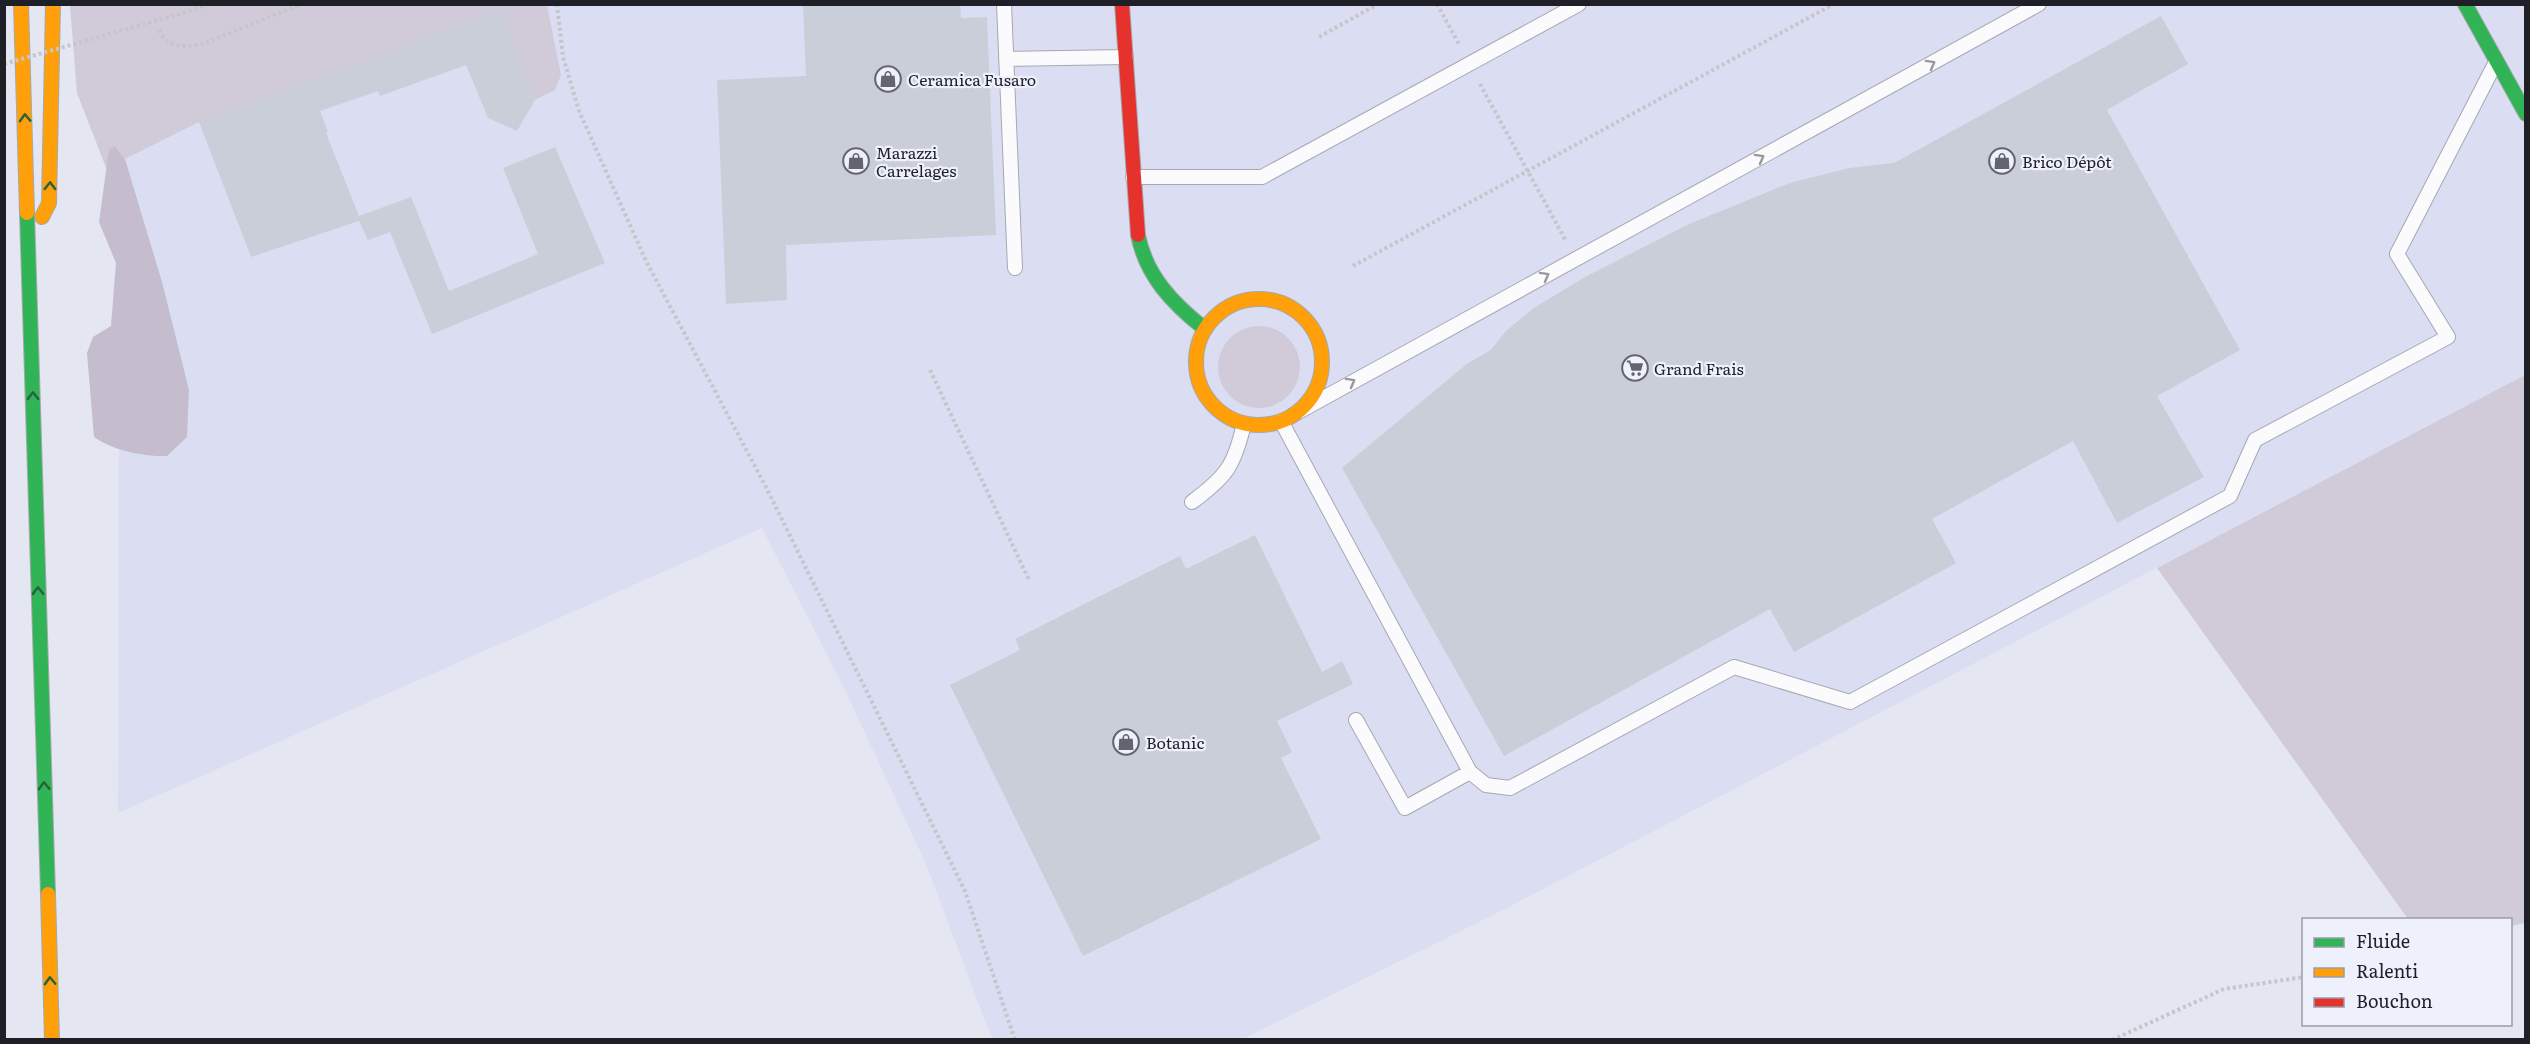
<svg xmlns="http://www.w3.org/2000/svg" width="2530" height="1044" font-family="Literata,serif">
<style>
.built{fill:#dbdef2}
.green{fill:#d0cad9}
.forest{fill:#c5bcce}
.building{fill:#caced8}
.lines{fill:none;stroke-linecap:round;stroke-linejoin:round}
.lane-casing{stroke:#a6a8b0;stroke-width:16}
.fast-casing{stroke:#a6a8b0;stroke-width:16}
.slow-casing{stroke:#a6a8b0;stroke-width:16}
.jam-casing{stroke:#a6a8b0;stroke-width:16}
.path{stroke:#c5c6ca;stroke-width:4;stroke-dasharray:3 3;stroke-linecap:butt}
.lane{stroke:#fbfbfd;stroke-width:14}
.fast{stroke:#30b455;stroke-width:14}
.slow{stroke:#ff9f0a;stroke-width:14}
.jam{stroke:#e5322d;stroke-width:14}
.path-bridge{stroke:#c5c6ca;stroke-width:4;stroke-dasharray:3 3;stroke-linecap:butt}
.oneway{stroke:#98989d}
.oneway2{stroke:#26623c}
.labels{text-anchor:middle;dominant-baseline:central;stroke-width:4.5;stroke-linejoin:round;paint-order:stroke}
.poi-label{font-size:16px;fill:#1e1f27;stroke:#eef0fc;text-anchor:start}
</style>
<rect width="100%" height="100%" fill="#e4e6f1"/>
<path class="built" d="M155 5H2525V375L1505 909 1243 1039H992L926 864 844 688 762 528 118 813 119 448 111 327 128 133Z"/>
<path class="green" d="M70 5H547L561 75 555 90 535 100 500 11 199 122 125 159 115 146 109 149 107 170 77 93Z
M1218 367a41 41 0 1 1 82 0a41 41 0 1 1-82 0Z
M2525 375V923L2511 926 2510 920 2408 919 2157 568Z"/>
<path class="forest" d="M115 146 125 159 162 282 189 390 187 437 167 456C143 457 112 450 94 437L87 353 93 337 111 326 116 263 99 222 109 149Z"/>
<path class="building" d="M803 4H960L961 18 987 17 996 235 786 245 787 300 726 304 717 80 806 76Z
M500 11 535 100 517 131 488 118 466 65 380 96 378 91 320 111 328 132 326 133 359 216 411 197 449 291 538 254 503 168 555 147 605 263 432 334 390 232 368 240 359 221 251 257 199 122Z
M2161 16 2188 64 2107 110 2240 350 2157 396 2204 477 2117 523 2073 441 1932 519 1956 563 1794 652 1770 609 1504 756 1342 468 1468 363 1491 350 1506 331 1534 308 1585 277 1689 224 1790 183 1849 168 1894 163Z
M1255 535 1322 672 1342 661 1353 684 1277 721 1292 752 1281 758 1321 839 1083 956 950 685 1020 650 1015 639 1180 556 1186 569Z"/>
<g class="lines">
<g class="lane-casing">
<path id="lane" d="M1004 4 1015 268
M1006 59 1126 57
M1133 177H1262L1579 4
M1300 411 2039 4
M1281 421 1470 772 1486 785 1510 788 1734 667 1850 702 2230 496 2255 440 2448 337 2397 254 2496 62
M1192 502C1227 476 1234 466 1244 424
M1356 720 1405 808 1470 772"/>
</g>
<g class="fast-casing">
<path id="fast" d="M2465 4 2526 114
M27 213 48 894
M1138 235C1146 276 1173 304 1205 329"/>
</g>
<g class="slow-casing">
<path id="slow" d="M21 4 27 213
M42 217 49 203 53 4
M1196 362a63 63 0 1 1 126 0a63 63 0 1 1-126 0Z
M48 894 52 1040"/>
</g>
<g class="jam-casing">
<path id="jam" d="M1122 4 1138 235"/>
</g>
<path class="path" d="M557 4 563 57 579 111 646 261 767 489 965 891 1015 1040
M1437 4 1460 46
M156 5V4
M183 13 210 4
M159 30C168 49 185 47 203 44L301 4
M1319 37 1378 4
M1480 84 1566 241
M1353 266 1834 4
M930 370 1029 580
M2112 1040 2224 989 2304 977"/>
<use href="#lane" class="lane"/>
<use href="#fast" class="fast"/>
<use href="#slow" class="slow"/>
<use href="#jam" class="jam"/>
<path class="path-bridge" d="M4 64 183 13"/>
</g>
<defs><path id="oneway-chevron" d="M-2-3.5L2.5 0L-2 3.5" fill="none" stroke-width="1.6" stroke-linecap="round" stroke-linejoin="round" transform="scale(1.5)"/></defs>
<g class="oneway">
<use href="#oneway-chevron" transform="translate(1931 64) rotate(-29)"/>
<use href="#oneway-chevron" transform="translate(1760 158) rotate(-29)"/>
<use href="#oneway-chevron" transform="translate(1545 276) rotate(-29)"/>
<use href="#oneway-chevron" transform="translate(1351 382) rotate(-29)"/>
</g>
<g class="oneway2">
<use href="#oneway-chevron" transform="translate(25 118) rotate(-92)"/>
<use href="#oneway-chevron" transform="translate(50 186) rotate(-89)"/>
<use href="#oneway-chevron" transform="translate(33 396) rotate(-91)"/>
<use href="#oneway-chevron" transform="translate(38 591) rotate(-91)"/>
<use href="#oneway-chevron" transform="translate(44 786) rotate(-92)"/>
<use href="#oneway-chevron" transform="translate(50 981) rotate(-92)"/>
</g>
<defs>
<g id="shop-ring" transform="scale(1.35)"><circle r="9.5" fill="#eef0fc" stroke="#63656e" stroke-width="1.5"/><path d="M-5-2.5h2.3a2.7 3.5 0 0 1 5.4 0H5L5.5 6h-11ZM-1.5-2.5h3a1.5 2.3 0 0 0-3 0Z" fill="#63656e"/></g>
<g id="supermarket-ring" transform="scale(1.35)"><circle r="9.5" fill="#eef0fc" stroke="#63656e" stroke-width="1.5"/><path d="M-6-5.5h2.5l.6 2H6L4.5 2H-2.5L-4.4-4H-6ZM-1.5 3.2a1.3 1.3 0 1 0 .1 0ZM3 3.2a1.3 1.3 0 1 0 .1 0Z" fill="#63656e"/></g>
</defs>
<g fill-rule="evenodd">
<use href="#shop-ring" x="888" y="79"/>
<use href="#shop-ring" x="856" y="161"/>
<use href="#shop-ring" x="2002" y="161"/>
<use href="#supermarket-ring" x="1635" y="368"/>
<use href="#shop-ring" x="1126" y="742"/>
</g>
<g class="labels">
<g class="poi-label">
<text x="908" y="79">Ceramica Fusaro</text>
<text x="876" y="152">Marazzi<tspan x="876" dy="18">Carrelages</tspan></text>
<text x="2022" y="161">Brico Dépôt</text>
<text x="1654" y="368">Grand Frais</text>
<text x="1146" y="742">Botanic</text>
</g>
</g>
<rect width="2530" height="1044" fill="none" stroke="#1e1f27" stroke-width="12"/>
<rect x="2302" y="918" width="210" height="108" fill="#eef0fc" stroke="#9b9ca7" stroke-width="1.5"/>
<rect x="2314" y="938" width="30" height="9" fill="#30b455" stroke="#9b9ca7" stroke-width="1.5"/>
<text x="2356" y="948" font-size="18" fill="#1e1f27">Fluide</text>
<rect x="2314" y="968" width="30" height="9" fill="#ff9f0a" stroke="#9b9ca7" stroke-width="1.5"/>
<text x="2356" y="978" font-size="18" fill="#1e1f27">Ralenti</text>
<rect x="2314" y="998" width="30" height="9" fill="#e5322d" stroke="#9b9ca7" stroke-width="1.5"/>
<text x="2356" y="1008" font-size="18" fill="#1e1f27">Bouchon</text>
</svg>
